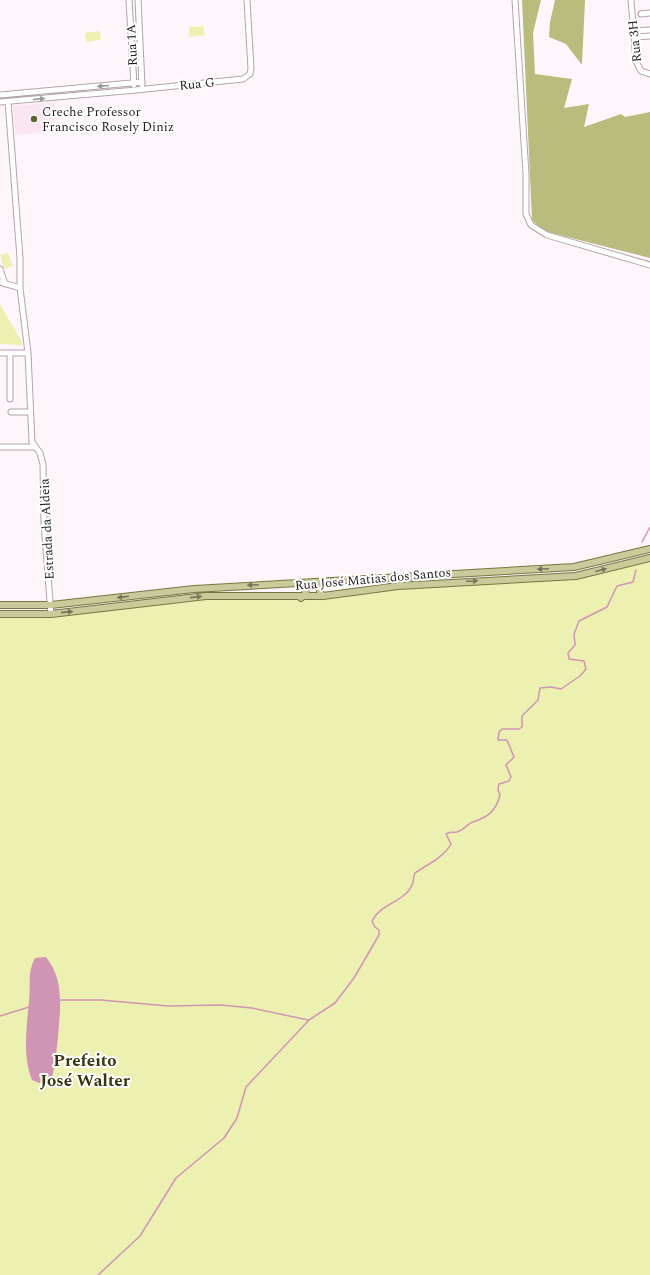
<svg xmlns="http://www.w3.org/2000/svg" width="650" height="1275" font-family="Spectral,serif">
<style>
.built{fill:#fbe5f0}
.green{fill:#ecf0b1}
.forest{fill:#b8bc7d}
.water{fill:#d094b4}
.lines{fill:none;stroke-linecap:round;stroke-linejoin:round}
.stream{stroke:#d094b4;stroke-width:1.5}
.minor-casing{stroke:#b2a4ab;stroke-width:7}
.major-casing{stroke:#777743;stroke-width:8}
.minor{stroke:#fff;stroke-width:5}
.major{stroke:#c9cb9a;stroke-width:6}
.oneway{fill:#9c999a}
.oneway2{fill:#76745c}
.poi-dot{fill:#60622f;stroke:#fff;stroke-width:1.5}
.labels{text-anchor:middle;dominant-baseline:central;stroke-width:4;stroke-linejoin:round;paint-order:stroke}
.street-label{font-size:13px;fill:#221d1f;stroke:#fff}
.poi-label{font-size:13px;fill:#221d1f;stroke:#fff;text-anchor:start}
.district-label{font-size:17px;font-weight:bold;fill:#35360c;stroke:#fff}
</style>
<rect width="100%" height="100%" fill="#fff6fb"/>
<path class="built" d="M55 102V132L15 135 13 106Z"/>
<path class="green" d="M203 26 205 35 189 37V27Z
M100 31 101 40 86 42 85 33Z
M8 253 13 266 4 269 0 255Z
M0 304 22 342 21 345 0 344Z
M650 558V1275H0V614H51L178 599 301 598 374 589 568 576Z"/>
<path class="forest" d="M522 0H541L533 33 535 74 572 79 564 108 589 104 584 127 621 114 625 117 650 112V258L544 231 532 220Z
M555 0H585L582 65 566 44 549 37 550 22Z"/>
<path class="water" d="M46 957C65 981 60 1009 58 1037 56 1052 56 1065 51 1080L42 1084 32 1080C22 1055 27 1026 29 1001 31 985 27 973 35 958Z"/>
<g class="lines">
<path class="stream" d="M642 542 650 527
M60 1000H101L168 1006 221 1005 252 1008 308 1020
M0 1016 29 1007
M98 1275 140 1236 176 1178 224 1138 237 1118 246 1087 309 1020 335 1003 354 978 379 935V930L375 927 372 921C381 903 405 902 412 885 414 882 413 877 415 873 428 864 443 858 451 844L446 834C450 831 453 833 457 832 464 830 468 823 473 822 488 817 496 811 500 795L498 790 499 784 509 781 511 777 506 765 514 757 507 740H498L499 732 502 729H519L522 727V716L538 700 540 688 551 687 561 689 580 676 586 669 584 661 569 659 568 653 575 645 574 634 579 621 607 607 617 586 633 582 636 570"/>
<g class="minor-casing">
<path id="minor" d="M129 0 134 85
M138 0 142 85
M515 0 526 174V214L531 225 547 235 650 265
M631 0 636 61 641 71 650 74
M641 14 650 13
M634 31 650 30
M634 37 650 36
M0 95 142 82
M8 101 20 258V288L28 353
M0 102 136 90 243 79 250 74 251 69 247 0
M0 269 5 284
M0 282 20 288
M0 353H28L32 442 40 453 43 464 44 523 51 614
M10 353V399
M11 412H30
M0 447H35"/>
</g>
<g class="major-casing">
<path id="major" d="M323 581C319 587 318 592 323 596
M301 598 306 593 304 584 301 583
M0 605H51L194 589 574 567 650 549
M0 614H51L206 596H323L398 586 576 576 650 558"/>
</g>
<use href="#minor" class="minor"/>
<use href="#major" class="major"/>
</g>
<defs><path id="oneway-solid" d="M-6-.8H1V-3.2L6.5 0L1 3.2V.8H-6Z"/></defs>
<g class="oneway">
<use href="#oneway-solid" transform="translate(103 86) rotate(175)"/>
<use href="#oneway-solid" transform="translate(39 99) rotate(-5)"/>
</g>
<g class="oneway2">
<use href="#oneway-solid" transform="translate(543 569) rotate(177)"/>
<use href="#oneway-solid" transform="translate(601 570) rotate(-14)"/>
<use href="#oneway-solid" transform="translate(472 581) rotate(-3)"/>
<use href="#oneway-solid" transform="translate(253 585) rotate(177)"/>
<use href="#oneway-solid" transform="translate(123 597) rotate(173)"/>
<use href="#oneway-solid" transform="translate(196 597) rotate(-6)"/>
<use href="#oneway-solid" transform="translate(67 612) rotate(-6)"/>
</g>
<circle class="poi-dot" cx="34" cy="119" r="4"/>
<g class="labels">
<g class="street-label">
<text transform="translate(635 41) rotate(-96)">Rua 3H</text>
<text transform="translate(132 45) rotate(-93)">Rua 1A</text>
<text transform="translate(197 84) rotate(-6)">Rua G</text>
<text transform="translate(47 529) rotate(-93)">Estrada da Aldeia</text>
<text transform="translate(373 579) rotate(-5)">Rua José Matias dos Santos</text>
</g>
<g class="poi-label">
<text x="42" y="112">Creche Professor<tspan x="42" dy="15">Francisco Rosely Diniz</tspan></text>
</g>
<g class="district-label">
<text x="85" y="1061">Prefeito<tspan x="85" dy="20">José Walter</tspan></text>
</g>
</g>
</svg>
